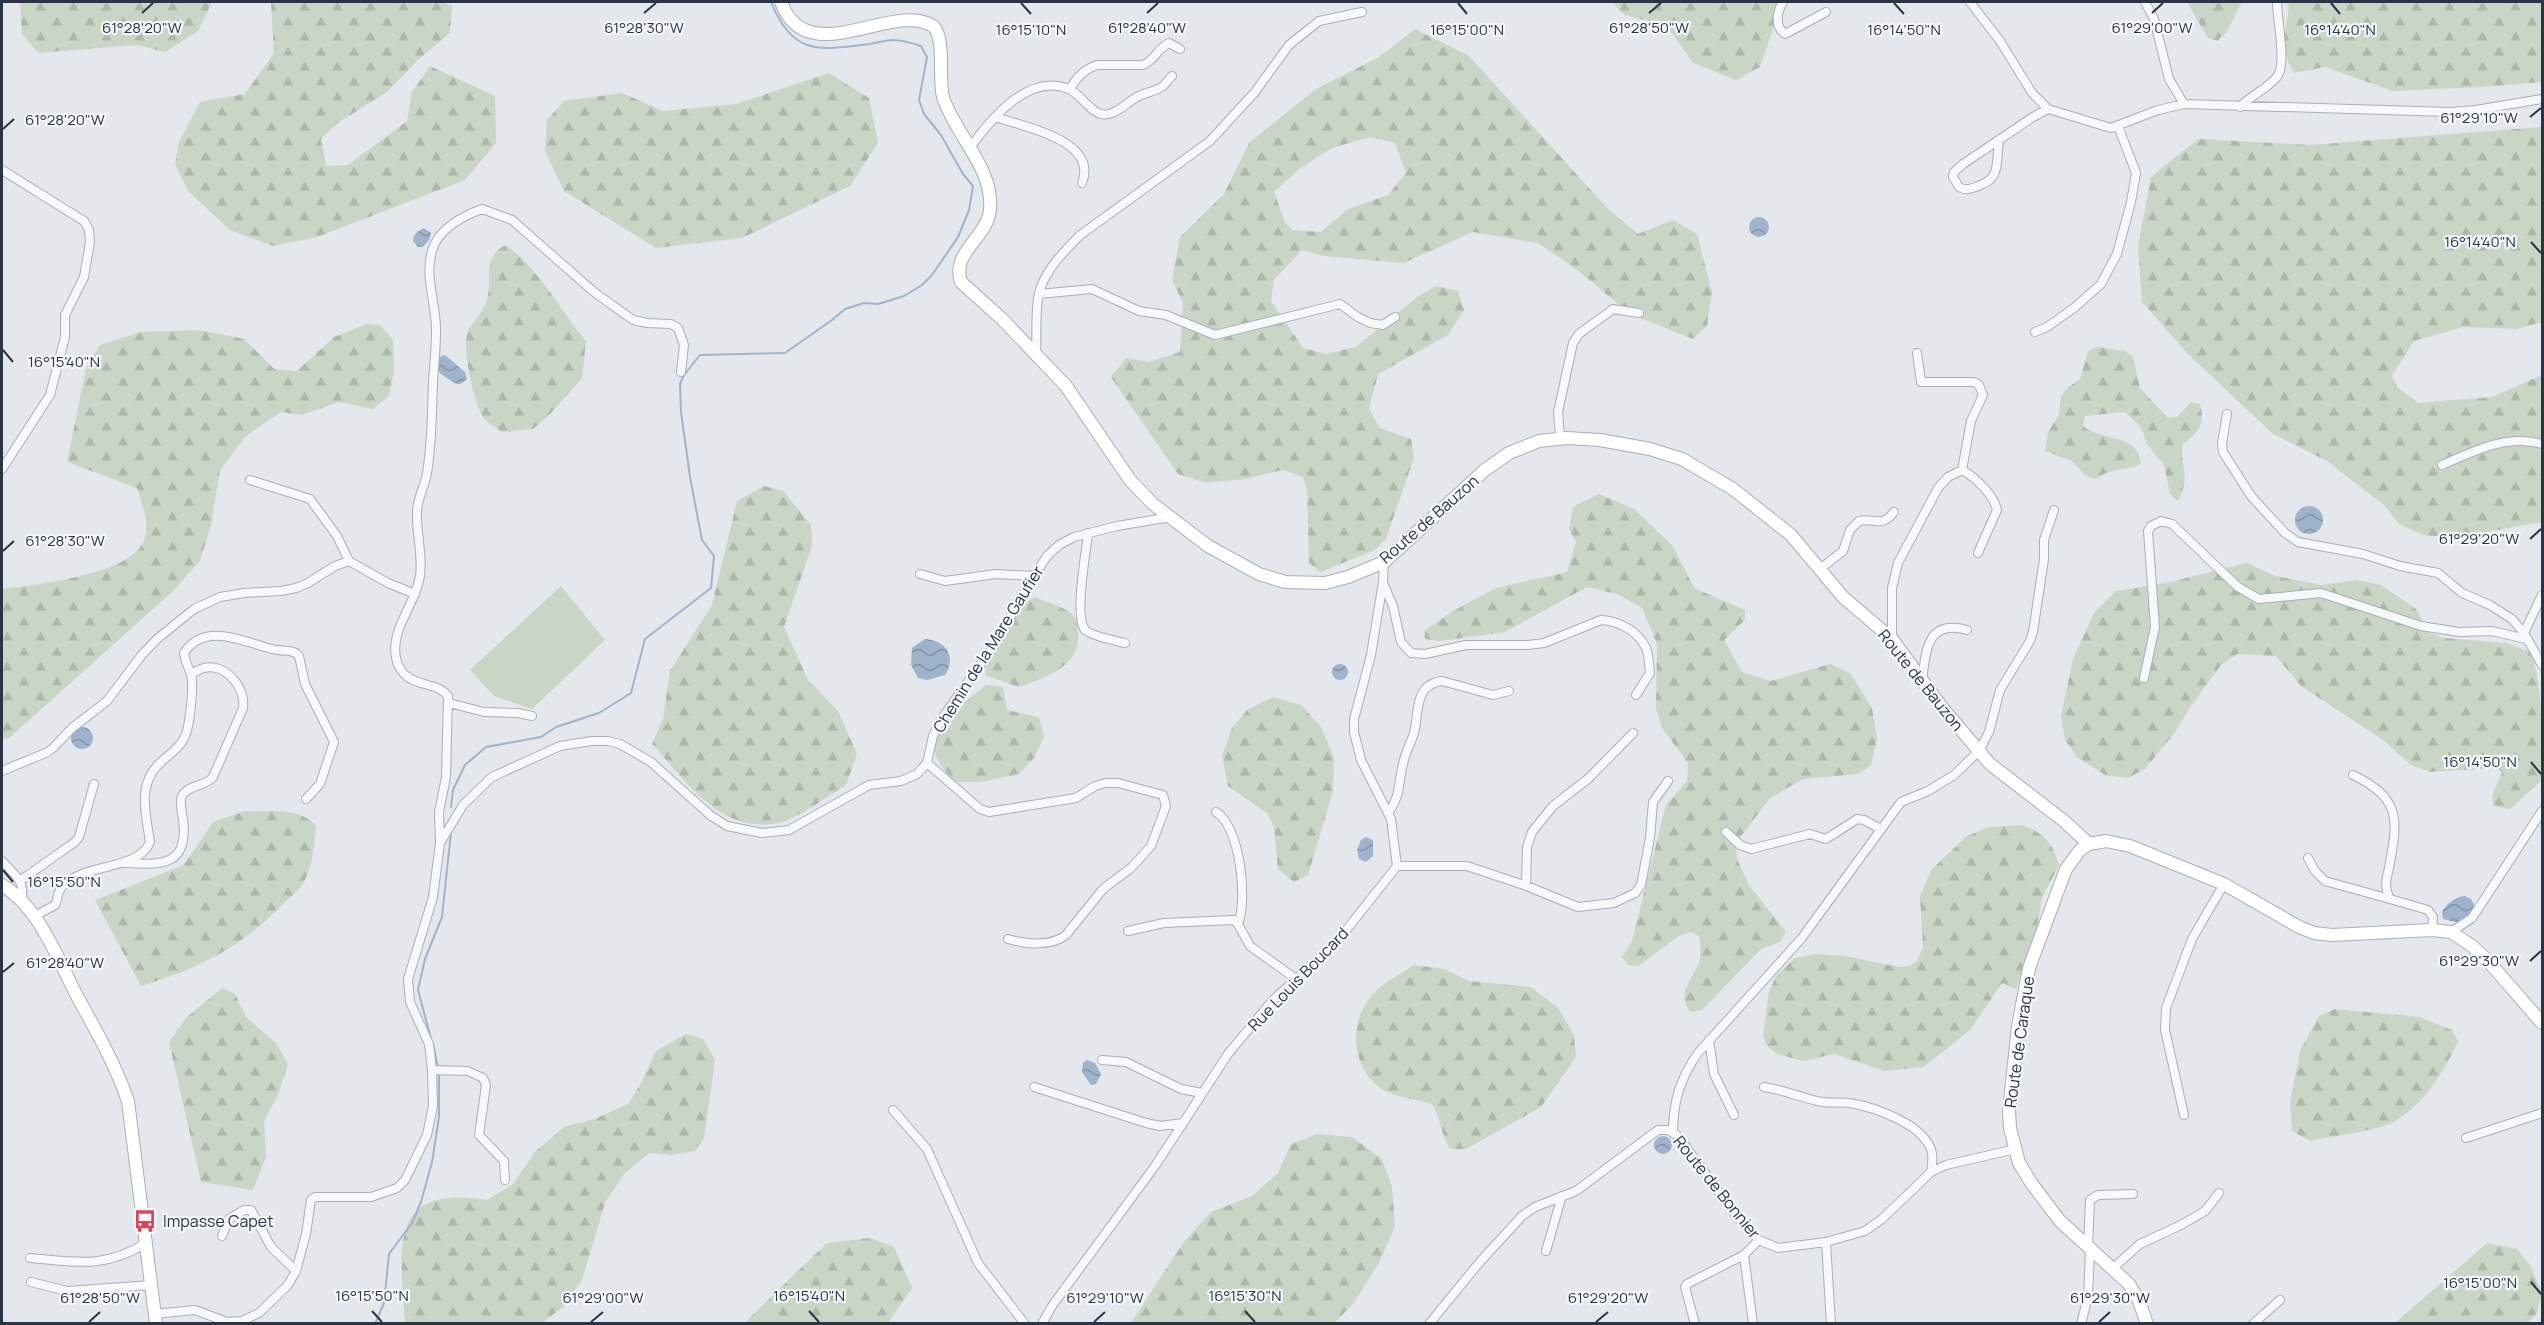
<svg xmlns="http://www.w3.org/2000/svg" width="2544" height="1325" font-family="Manrope,sans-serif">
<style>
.grass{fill:#c9d6c5}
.forest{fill:url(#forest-firs);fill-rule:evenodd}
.water{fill:url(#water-waves)}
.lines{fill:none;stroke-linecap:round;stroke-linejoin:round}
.stream{stroke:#9fb4cc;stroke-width:2}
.street-casing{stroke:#a9aeb7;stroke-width:10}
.secondary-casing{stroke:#a9aeb7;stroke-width:14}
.street{stroke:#f7f8fa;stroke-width:8}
.secondary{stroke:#fff;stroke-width:12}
.ticks{fill:none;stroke:#2b3445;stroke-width:2}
.labels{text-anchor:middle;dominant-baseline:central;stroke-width:4.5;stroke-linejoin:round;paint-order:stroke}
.street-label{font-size:16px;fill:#2b3445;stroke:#f4f6f9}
.poi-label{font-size:16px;fill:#2b3445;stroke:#f4f6f9;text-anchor:start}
.ticks-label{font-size:15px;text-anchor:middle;fill:#2b3445;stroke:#f4f6f9;stroke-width:4.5;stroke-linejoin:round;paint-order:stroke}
</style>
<defs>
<pattern id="forest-firs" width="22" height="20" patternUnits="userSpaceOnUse" patternTransform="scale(1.5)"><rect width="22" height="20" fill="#c9d6c5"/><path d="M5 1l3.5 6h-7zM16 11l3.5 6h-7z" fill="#adb8ab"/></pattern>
<pattern id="water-waves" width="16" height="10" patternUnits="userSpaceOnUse" patternTransform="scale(1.5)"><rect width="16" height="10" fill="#9fb4cc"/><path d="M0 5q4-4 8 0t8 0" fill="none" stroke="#8293a7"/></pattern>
</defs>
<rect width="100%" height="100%" fill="#e4e7ec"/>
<path class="grass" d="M561 586 605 640 532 709 494 696 470 670Z"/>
<path class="forest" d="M20 2H212L198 31 165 52 137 45 38 53 22 34Z
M271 2H442L452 6 450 33 419 59 387 92 339 122 321 139 326 166 348 165 407 121 412 92 430 66 495 96 496 143 465 180 317 237 273 246 230 230 188 191 175 164 179 142 200 102 245 94 274 53Z
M1612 2H1787L1774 26 1760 67 1736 80 1693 63 1673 34 1653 22 1625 15Z
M2187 2H2242L2226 33 2217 41 2207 37Z
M2286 2H2542V82L2482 87 2393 91 2325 67 2294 73C2280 52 2285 32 2289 8Z
M1415 29 1469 56 1609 210 1638 234 1673 220 1697 234 1712 292 1707 326 1693 339 1630 314 1579 271 1538 243 1473 232 1404 263 1323 256 1302 250 1274 280 1271 301 1303 348 1326 354 1356 347 1417 297 1436 286 1458 291 1464 310 1448 335 1378 374 1369 409 1380 428 1411 439 1414 458 1386 539 1373 551 1320 572 1309 563 1307 490 1303 477 1283 470 1245 479 1206 483 1178 474 1111 377 1126 358 1149 362 1180 352 1183 303 1172 280 1180 237 1224 194 1249 143 1316 89 1379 57ZM1370 137 1395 143 1406 173 1388 195 1348 209 1321 232 1292 230 1285 222 1274 192 1299 169 1332 148Z
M829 73 869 98 878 143 850 186 742 238 656 248 564 191 545 151 547 120 564 101 622 93 663 111 736 104Z
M2542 127V322L2516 329 2463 327 2414 341 2392 376 2397 387 2418 403 2492 397 2542 375V522L2453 538 2423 535 2399 524 2384 505 2327 461 2273 434 2188 354 2142 302 2138 246 2151 177 2198 139 2310 145Z
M505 245C532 260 565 316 586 341L582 378 551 413 533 429 502 432C496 427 487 423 483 417 474 402 461 348 468 331 474 319 485 312 488 295 492 273 482 260 505 245Z
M367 324 380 325 393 340 394 372 389 396 373 409 339 402 302 415 281 412 246 436 220 470 211 525 200 561 172 592 8 739 2 738V589C36 585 122 575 141 546 153 529 142 505 137 488L67 462 86 369 100 345 141 332 199 330 244 339 274 369 297 371 334 337Z
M2097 347 2125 351 2133 357 2140 388 2168 418 2177 417 2191 402 2200 404C2206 424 2198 433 2183 444 2179 470 2192 473 2178 501L2170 494 2164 465 2146 443 2144 434 2139 425 2125 412 2085 416 2083 426C2102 442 2139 433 2141 464 2125 471 2110 468 2095 479L2086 476 2072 461 2045 451 2048 432 2059 415 2061 396 2067 388 2080 379 2088 351Z
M764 486 783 491 811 525 812 546 784 627 808 680 838 711 857 754 846 785C831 794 798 818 782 822 722 837 688 783 652 744L663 719 670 671 712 605 737 501Z
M1599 494 1634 509 1673 546 1694 588 1745 610V620L1724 640 1742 672 1771 681 1830 664 1850 673 1872 708 1877 739 1871 765 1859 774 1803 779 1770 798 1736 843 1737 859 1749 885 1786 932 1780 942 1761 949 1702 1010 1691 1012C1677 996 1688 985 1696 969 1702 959 1701 947 1699 936L1691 932 1679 936 1638 966 1628 965 1622 957 1632 941 1666 805 1687 781 1688 763 1662 728 1656 708 1657 644 1642 608 1617 594 1587 587 1505 632 1440 641 1425 639 1424 631 1453 611 1496 588 1567 572 1576 542 1569 529 1573 507Z
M2247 563 2275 576 2322 585 2357 580 2381 585 2416 609 2429 633 2444 638 2507 643 2531 652C2544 693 2542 737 2542 780L2510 809 2494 806 2492 796 2502 773 2498 768 2430 772 2411 765 2383 740 2301 686 2276 656 2237 654 2221 665 2191 706 2175 732 2145 769 2128 778 2105 775 2077 757 2065 740 2061 716 2073 659 2094 613 2116 591 2166 583Z
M1035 597C1046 602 1065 607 1073 615 1077 620 1077 627 1078 633 1082 666 1044 678 1019 687L985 675 986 666 1024 604Z
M986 685 1003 687 1007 710 1039 717 1044 737 1034 758 1019 774 980 782H955C948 774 936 762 935 751 934 722 967 701 986 685Z
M1273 697 1301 705 1321 727 1334 758 1333 791 1308 875 1294 882 1278 869 1274 827 1267 813 1228 786 1222 756 1232 728 1247 710Z
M245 811C269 812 300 807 316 826 314 845 313 863 305 880 300 889 290 897 283 904 241 948 197 969 141 986L95 900 184 865 213 822Z
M2023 825C2044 833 2053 843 2059 865L2042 898 2037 928 2016 989 2002 983 1970 1030 1924 1067 1885 1071 1834 1054 1804 1061 1777 1054 1766 1045 1763 1036 1769 992 1776 976 1795 958 1816 954 1845 956 1899 967 1910 966 1917 961 1923 947 1920 897 1931 870 1967 836 1989 827Z
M1414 965 1444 969 1469 981 1531 987 1558 1008 1574 1035 1576 1057 1541 1107 1466 1149H1450C1441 1133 1441 1119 1432 1104 1418 1100 1391 1096 1380 1088 1350 1066 1349 1020 1373 994 1383 982 1401 974 1414 965Z
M222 988 235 994 246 1017 276 1043 288 1064 278 1095 264 1121 266 1157 253 1190 201 1182 169 1042 186 1018Z
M2335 1009 2419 1017 2452 1030 2458 1041C2444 1072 2423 1106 2392 1123 2377 1130 2329 1137 2310 1141L2292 1131 2290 1102 2300 1051 2319 1016Z
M686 1034 703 1039 715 1060 704 1138 695 1151 672 1155 649 1153 624 1174 605 1203 582 1280 563 1307 542 1323H405C401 1252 385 1183 487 1200L513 1184 535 1152 564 1127 597 1118 628 1104 640 1085 656 1051Z
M1318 1134 1352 1137 1382 1159 1392 1187 1395 1226 1379 1263 1352 1305 1334 1323H1131L1183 1243 1211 1212 1252 1196 1278 1173 1291 1144Z
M870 1238 894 1247 912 1288 888 1323H744L827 1243Z
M2487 1243 2517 1249 2530 1265 2542 1293 2537 1313 2528 1323H2395Z"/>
<path class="water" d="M1749 227a10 10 0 1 1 20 0a10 10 0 1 1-20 0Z
M424 228 431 233 429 240 423 247H418L413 241C413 234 418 231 424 228Z
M445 355 465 372 467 379 461 384C454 384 453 382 447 378 437 372 436 369 439 357Z
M2295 520a14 14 0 1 1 28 0a14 14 0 1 1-28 0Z
M925 639C946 640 957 657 945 675L927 680 918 678 911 665 912 648Z
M1332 672a8 8 0 1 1 16 0a8 8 0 1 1-16 0Z
M71 738a11 11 0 1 1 22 0a11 11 0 1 1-22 0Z
M1366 837 1373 840V856L1366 862 1359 859 1357 850 1361 840Z
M2465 896 2471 899 2474 904 2471 915 2459 923 2443 919 2442 912C2447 903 2455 897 2465 896Z
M1087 1060 1095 1063 1101 1074 1096 1084 1091 1085 1082 1072 1083 1063Z
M1654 1145a9 9 0 1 1 18 0a9 9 0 1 1-18 0Z"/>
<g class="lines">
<path class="stream" d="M451 807 453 790 465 765 486 747 541 737 556 727 599 713 631 693 645 639 711 588 714 556 702 540 690 477 681 412 680 384 684 375 700 355 785 353 832 320 845 309 864 303 878 304 904 296 922 285 932 275 958 237 969 210 973 186 963 174 941 135 924 114 919 100 927 57 921 46C912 43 902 40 893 40 886 40 877 43 870 44 820 50 793 57 771 2
M431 1039 418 990 425 959 442 917 451 832
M433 1044 438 1068
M375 1324 384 1303 389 1254 412 1223 421 1202 432 1162 439 1117V1074"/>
<g class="street-casing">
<path id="street" d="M1783 2C1777 12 1774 26 1785 34L1826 12
M1970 2 2000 41 2032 93 2048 109 2111 128 2158 110 2184 104 2450 112 2476 110 2542 99
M2145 2 2154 19 2169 79 2184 104
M1070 89C1076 78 1084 69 1097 65H1143C1154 61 1158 48 1169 43L1180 49
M2240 107C2251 95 2267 89 2277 77 2287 65 2277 19 2277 2
M995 117C1022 126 1099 140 1082 183
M1999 141C1996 163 2001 179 1978 186 1970 189 1966 191 1959 187L1953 177 1954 172 1963 164 2033 117 2048 109
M969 149C990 120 1028 72 1069 89 1080 94 1091 112 1101 114 1105 115 1111 114 1114 112 1124 108 1131 99 1141 95 1148 92 1157 91 1163 86 1166 83 1169 79 1172 76
M2 170 84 221 89 230 90 242 84 277 65 315V337L50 395 2 469
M1039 294 1092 289 1139 311 1166 315 1215 335 1340 304 1358 317 1370 323 1383 325 1395 317
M2035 332 2047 327 2074 308 2101 284 2117 254 2131 202 2136 173 2118 126
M1036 353C1037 336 1035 309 1039 293 1045 270 1063 253 1079 236L1210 141 1255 92 1289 45 1319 21 1362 12
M1917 353 1921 382H1974L1979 385 1983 395 1971 421 1962 470C1975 477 1994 495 1997 510L1978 553
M2227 414 2222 443 2223 452 2251 496 2285 533 2298 542 2363 554 2400 566 2438 573 2462 593 2490 605 2512 619 2524 633 2542 665
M1560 438 1558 412 1573 343 1579 334 1613 309 1639 313
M2442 465C2474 451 2507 434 2542 444
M250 480 310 499 337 536 349 561
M1088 533C1086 553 1074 616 1085 630 1091 636 1117 641 1125 643
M1820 569 1843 551 1850 530 1859 521C1876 517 1880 529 1894 512
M920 574 945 581 996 574 1034 576
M1383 583 1393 606 1401 642 1411 653 1425 654 1466 645H1528L1544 643 1601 620C1619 621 1638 631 1646 648 1649 655 1649 665 1650 673L1636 695
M2524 633 2542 595
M1892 639V588L1898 563 1938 488 1948 477 1962 470
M2144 678 2155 627 2148 531 2151 526 2161 521 2172 524 2238 587 2259 599 2321 593 2421 626 2459 632 2492 631 2526 639
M1922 681C1926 650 1927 619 1967 630
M449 703 484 712 518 713 532 716
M927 763 980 809 989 812 1076 798 1095 786 1106 783H1118L1163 795 1166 806 1151 846 1131 868 1103 889 1066 935C1051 947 1025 944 1008 939
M2 771 48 752 54 747 72 728 107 701 141 656 157 639 194 609 220 597 244 593 281 591 296 588 308 583 335 566 349 561 388 583 415 594
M2353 775C2402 799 2398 820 2389 868 2386 880 2384 887 2390 899L2428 910 2433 917 2432 930
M1216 812C1240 826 1248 899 1238 924
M1389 812C1401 795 1398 783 1403 764 1405 753 1411 743 1414 733 1419 713 1414 684 1442 681L1493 695 1509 691
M1726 832 1740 845 1751 849 1810 834 1826 839 1857 819 1864 820 1881 829
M440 843 439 812 446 777 448 696C435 679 403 690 396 658 390 629 416 604 420 576 423 554 416 534 417 512 417 499 425 486 427 473 432 443 432 412 433 382 434 366 436 349 436 332 437 306 424 277 432 251 438 229 463 216 482 209L512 220 594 292 633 320 647 323 671 324 678 328 684 345 681 372
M2308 858 2315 871 2325 881 2390 899
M2 861C14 874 27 882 21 902
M124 863C161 865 189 867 183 819 182 813 179 803 182 796 189 784 205 787 213 777L243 708C246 688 226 663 204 668 200 669 195 672 191 674
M1397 866H1467L1524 885 1578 907 1614 903 1635 893 1641 885 1650 838 1653 802 1668 781
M21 880 75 842 79 837 94 784
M1526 886 1527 847 1532 832 1553 806 1589 778 1633 733
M33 917 55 905C58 900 57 892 62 887 81 863 139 871 150 842 146 814 136 783 162 761 171 753 182 746 186 734 190 722 194 686 191 674 188 667 185 661 184 653 205 621 244 642 272 649 282 652 292 648 299 656L305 684 334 742 320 784 306 799
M1128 931 1164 923 1234 920 1238 924 1250 946 1296 979
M2451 932 2472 918 2542 811
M1709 1040 1714 1074 1734 1115
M1102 1060 1126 1062 1181 1089 1202 1093
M432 1070 468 1071 483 1078 486 1085 479 1135 504 1161 505 1180
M1034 1087 1146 1123 1160 1126 1183 1123
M1764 1087C1785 1090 1801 1098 1822 1102 1831 1103 1840 1102 1849 1103 1875 1107 1926 1125 1932 1153 1933 1159 1932 1166 1931 1172
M893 1110 927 1149 978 1263 1025 1324
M2184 1115 2165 1030 2166 1008 2192 939 2224 884
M1673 1133C1673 1101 1680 1079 1698 1053L1801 939 1901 802 1928 791 1954 775 1979 751 1989 732 2000 690 2030 641 2033 632 2044 559V540L2054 510
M2466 1138 2542 1113
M222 1236 229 1219 244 1210H251L271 1247 296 1271
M1826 1242 1831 1324
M2088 1247 2090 1200 2098 1195 2133 1194
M1546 1251 1562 1196
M1744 1255 1753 1324
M30 1258C76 1262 104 1269 146 1243
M2112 1269 2140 1244 2181 1225 2205 1211 2219 1193
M31 1282 67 1291 151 1285
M155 1314 195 1310 227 1322 242 1321 259 1313 288 1285 296 1271 306 1234 311 1200 315 1197H371L397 1188 405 1180 427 1135 433 1106 432 1070 429 1044 410 1002 408 979 433 897 440 843 463 805 492 777 560 746 592 741H608L620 744 651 762 710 815 727 826 762 833 789 830 869 785 901 781 917 774 927 763 933 736 940 721 993 647 1034 576 1047 556 1059 545 1074 537 1117 526 1171 517
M1042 1324 1052 1306 1155 1166 1228 1054 1272 1001 1336 943 1397 866 1391 819 1361 760 1354 732V719L1371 655 1383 582 1384 562
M1429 1324 1479 1263 1522 1216 1535 1207 1576 1191 1658 1130H1668L1678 1136 1737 1217 1759 1240 1778 1248 1826 1242 1865 1231 1882 1219 1931 1172 1946 1165 2016 1149
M1695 1324 1685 1287 1687 1284 1744 1255 1759 1240
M2081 1324 2088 1297 2090 1250
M2253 1324 2280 1300"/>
</g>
<g class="secondary-casing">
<path id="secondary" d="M781 2C807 73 893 0 933 26 946 38 938 79 943 97 955 135 994 168 990 210 987 238 951 252 961 282L1003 320 1066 386 1130 480 1153 504 1208 546 1259 574 1285 582 1325 583 1348 577 1384 562 1485 470 1509 453 1539 441 1567 438 1600 440 1650 449 1682 459 1733 489 1791 535 1843 597 1892 639 1941 706 1990 764 2064 821 2089 844
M2 885C40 908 58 960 78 998 97 1032 115 1064 128 1101L156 1324
M2147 1324 2139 1301 2129 1284 2060 1221 2032 1184 2019 1163 2010 1128 2009 1111 2018 1026 2029 968 2066 869 2080 850 2089 844 2106 841 2130 846 2224 884 2299 927 2314 933 2332 935 2432 930 2451 932 2472 946 2488 961 2542 1023"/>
</g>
<use href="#street" class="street"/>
<use href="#secondary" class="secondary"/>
</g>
<path class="ticks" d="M1021 3 1031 14M1458 3 1467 14M1894 3 1904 14M2331 3 2340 14M142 13 153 3M644 13 656 3M1147 13 1158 3M1649 13 1661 3M2152 13 2163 3M2530 117 2541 108M3 129 14 119M2531 242 2541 253M3 350 13 362M2530 539 2541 529M3 551 14 541M2531 762 2541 774M3 870 13 882M2530 961 2541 951M3 972 14 963M2531 1282 2541 1294M372 1311 382 1322M809 1311 819 1322M1245 1311 1255 1322M89 1322 100 1312M591 1322 603 1312M1094 1322 1105 1312M1596 1322 1608 1312M2099 1322 2110 1312"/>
<defs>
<g id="bus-bare" transform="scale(1.8)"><path d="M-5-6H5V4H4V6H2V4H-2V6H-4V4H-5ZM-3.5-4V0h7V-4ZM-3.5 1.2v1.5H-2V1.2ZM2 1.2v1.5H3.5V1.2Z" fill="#d1495b" stroke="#f4f6f9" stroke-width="2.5" paint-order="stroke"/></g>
</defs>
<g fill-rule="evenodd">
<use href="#bus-bare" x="145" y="1221"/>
</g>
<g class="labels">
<g class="street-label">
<text transform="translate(1429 519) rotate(-41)">Route de Bauzon</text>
<text transform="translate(988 649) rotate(-58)">Chemin de la Mare Gaufier</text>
<text transform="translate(1921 680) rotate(51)">Route de Bauzon</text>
<text transform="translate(1298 979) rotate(-46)">Rue Louis Boucard</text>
<text transform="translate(2019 1042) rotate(-82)">Route de Caraque</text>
<text transform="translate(1717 1187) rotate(51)">Route de Bonnier</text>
</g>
<g class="poi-label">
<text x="163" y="1221">Impasse Capet</text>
</g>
</g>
<g class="ticks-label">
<text x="142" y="33">61°28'20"W</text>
<text x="644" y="33">61°28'30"W</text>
<text x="1147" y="33">61°28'40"W</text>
<text x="1649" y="33">61°28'50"W</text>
<text x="2152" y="33">61°29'00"W</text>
<text x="1467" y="35">16°15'00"N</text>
<text x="1031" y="35">16°15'10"N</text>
<text x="1904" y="35">16°14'50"N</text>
<text x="2340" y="35">16°14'40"N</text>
<text x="2479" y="123">61°29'10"W</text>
<text x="65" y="125">61°28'20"W</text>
<text x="2480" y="247">16°14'40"N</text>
<text x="64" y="367">16°15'40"N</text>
<text x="2479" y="544">61°29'20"W</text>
<text x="65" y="546">61°28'30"W</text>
<text x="2480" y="767">16°14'50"N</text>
<text x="64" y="887">16°15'50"N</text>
<text x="2479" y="966">61°29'30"W</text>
<text x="65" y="968">61°28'40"W</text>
<text x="2480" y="1288">16°15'00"N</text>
<text x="372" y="1301">16°15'50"N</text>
<text x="809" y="1301">16°15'40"N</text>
<text x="1245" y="1301">16°15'30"N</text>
<text x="100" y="1303">61°28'50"W</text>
<text x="603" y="1303">61°29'00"W</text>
<text x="1105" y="1303">61°29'10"W</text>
<text x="1608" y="1303">61°29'20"W</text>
<text x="2110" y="1303">61°29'30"W</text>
</g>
<rect width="2544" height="1325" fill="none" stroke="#2b3445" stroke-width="6"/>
</svg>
